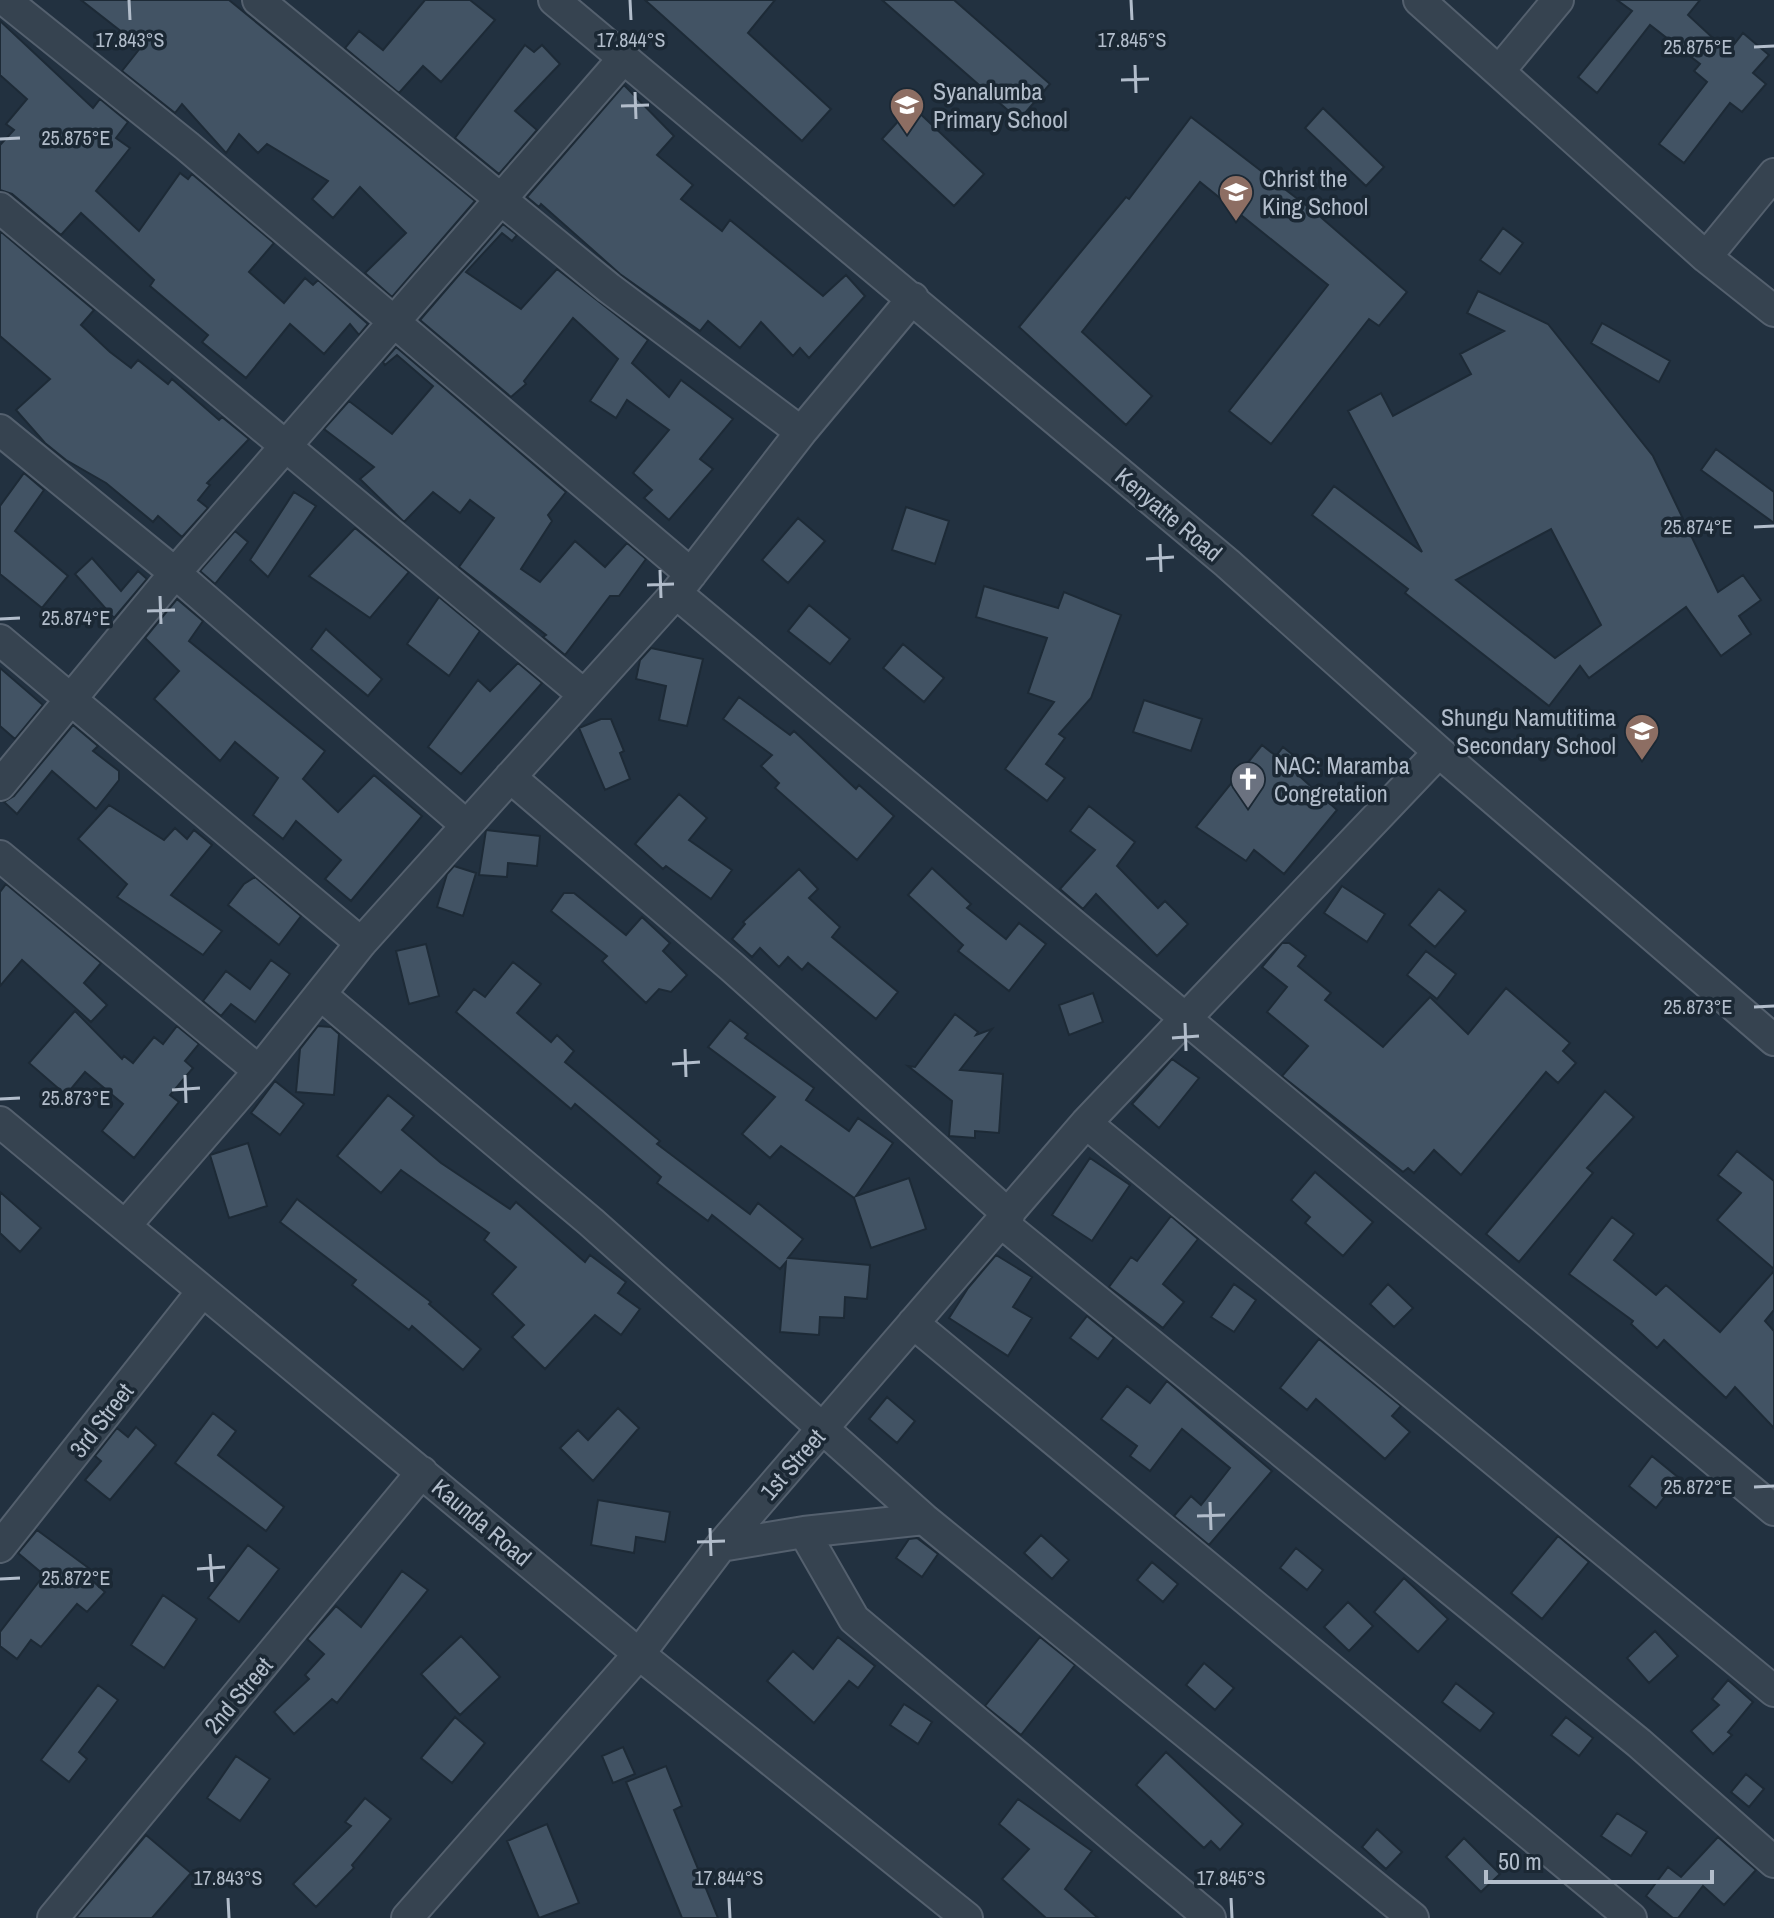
<svg xmlns="http://www.w3.org/2000/svg" width="1774" height="1918" font-family="'Archivo Narrow',sans-serif">
<style>
.building{fill:#425364;stroke:#1d2a36;stroke-width:2;fill-rule:evenodd}
.lines{fill:none;stroke-linecap:round;stroke-linejoin:round}
.street-casing{stroke:#54606e;stroke-width:34}
.street{stroke:#364350;stroke-width:30}
.ticks{fill:none;stroke:#b2bdcb;stroke-width:3}
.labels{text-anchor:middle;dominant-baseline:central;stroke-width:7;stroke-linejoin:round;paint-order:stroke}
.poi-label{font-size:24px;fill:#b2bdcb;stroke:#1b2834;text-anchor:start}
.street-label{font-size:24px;fill:#b2bdcb;stroke:#1b2834}
.ticks-label{font-size:20px;text-anchor:middle;fill:#b2bdcb;stroke:#1b2834;stroke-width:7;stroke-linejoin:round;paint-order:stroke}
</style>
<rect width="100%" height="100%" fill="#223140"/>
<path class="building" d="M81 0H229L475 201 392 297 365 273 406 233 360 187 333 218 312 199 328 181 267 144 258 153 239 134 226 153 182 104 175 113 122 71 141 47Z
M425 0H470L495 20 441 82 423 66 399 93 345 48 359 31 383 50Z
M645 0H775L748 33 831 109 802 141Z
M882 0H954L1050 84 1019 120Z
M1617 0H1700L1688 15 1728 52 1743 33 1769 55 1753 73 1766 84 1742 112 1730 103 1684 163 1659 144 1707 82 1694 71 1700 64 1650 25 1597 93 1578 77 1632 11Z
M0 21 93 108 100 99 128 122 116 138 130 148 96 191 139 231 180 173 188 179 192 174 274 243 249 272 284 303 305 278 313 285 318 280 368 324 359 335 350 324 324 354 290 324 246 378 202 342 208 335 150 286 154 280 81 213 61 235 12 194 0 190V145L14 130 6 124 27 99 0 75Z
M525 45 534 52 542 45 560 64 515 111 537 130 499 174 455 138Z
M624 85 674 136 657 155 693 185 681 199 722 231 730 220 823 296 846 275 865 296 809 358 800 348 793 356 761 322 740 348 708 321 700 331 620 274 541 204 539 207 527 197Z
M912 106 984 174 954 206 882 139Z
M1323 108 1384 167 1366 186 1305 128Z
M1191 117 1316 213 1407 292 1379 326 1369 319 1271 444 1229 411 1328 285 1200 182 1082 332 1152 396 1126 425 1019 327 1126 197 1129 199Z
M503 224 517 235 512 241 502 233 466 272 521 309 557 269 648 340 632 363 669 397 681 380 733 419 700 459 713 469 669 520 644 498 652 490 633 473 669 430 627 400 616 418 590 401 618 359 573 318 524 381 526 384 511 397 420 320Z
M1503 228 1523 243 1500 274 1480 260Z
M0 231 94 310 81 325 110 352 131 368 138 360 168 384 172 379 219 420 222 417 249 439 207 483 210 485 198 500 208 508 182 537 158 516 153 522 106 483 66 460 45 443 16 410 50 379 0 336Z
M1478 291 1548 324 1653 456 1718 592 1743 575 1761 600 1739 616 1751 634 1721 656 1686 607 1589 678 1580 666 1549 706 1405 593 1408 589 1312 515 1334 486 1422 552 1348 411 1381 393 1393 416 1471 374 1460 354 1504 331 1467 313ZM1551 529 1601 625 1555 658 1456 580Z
M1602 323 1670 361 1659 382 1591 343Z
M396 347 566 492 548 515 552 521 521 569 540 582 575 541 605 567 627 543 646 559 619 596H610L565 655 543 637 546 635 459 567 494 518 470 500 460 513 433 492 404 522 360 479 374 467 324 429 349 401 392 434 433 386 397 355 385 365 383 362Z
M1716 449 1774 492V523L1701 470Z
M24 473 44 490 15 531 68 576 42 608 0 574V506Z
M294 492 316 506 268 577 250 560Z
M906 507 949 521 935 564 892 550Z
M798 518 825 541 788 583 762 560Z
M355 528 409 572 370 618 309 576Z
M235 531 248 542 215 584 200 571Z
M92 558 121 591 138 571 147 579 114 618 75 574Z
M984 586 1058 608 1064 592 1121 615 1091 698 1059 734 1065 738 1046 764 1065 778 1047 801 1005 769 1054 702 1028 693 1047 638 976 617Z
M439 597 480 631 449 676 407 644Z
M177 599 203 621 189 641 325 751 303 779 338 812 374 775 422 816 351 901 325 879 341 860 296 821 283 839 253 815 278 778 235 742 220 761 154 699 179 671 145 638Z
M809 605 850 639 830 664 788 631Z
M326 629 382 679 368 696 311 649Z
M903 644 944 678 924 702 883 668Z
M651 648 703 659 687 726 659 720 666 686 636 679 640 660Z
M518 663 542 683 461 774 428 747 478 680 490 691Z
M0 668 43 705 15 739 0 726Z
M739 697 790 735 794 731 856 789 859 785 894 816 857 860 775 788 779 783 761 766 772 755 723 719Z
M1144 700 1202 719 1191 751 1133 732Z
M601 719H611L624 751 620 753 630 779 605 790 579 728Z
M73 725 98 746 93 751 119 771V780L96 809 52 771 17 814 4 802 14 796Z
M1262 745 1276 756 1283 747 1302 762 1295 772 1337 810 1284 874 1254 850 1246 861 1196 827Z
M679 794 707 818 689 840 732 870 711 899 666 866 663 869 635 844Z
M109 805 164 840 175 828 187 839 194 830 212 845 171 895 222 931 203 955 117 897 127 884 78 839Z
M1089 806 1135 842 1117 866 1158 908 1165 901 1188 924 1157 956 1096 894 1083 909 1060 889 1095 850 1070 831Z
M486 830 540 836 537 866 508 863 507 877 479 875Z
M454 866 476 873 463 916 437 907 447 874Z
M932 868 971 904 967 908 1006 939 1019 923 1046 944 1009 991 958 951 963 945 908 895Z
M799 869 818 889 809 898 840 927 832 937 898 992 876 1019 808 963 802 970 788 957 779 967 760 948 752 957 732 939 745 924 743 922Z
M255 877 301 916 279 945 228 905 244 884Z
M6 884 101 963 84 983 107 1005 91 1022 22 960 0 986V892Z
M1342 886 1385 914 1367 942 1324 913Z
M1439 889 1466 911 1435 947 1409 925Z
M564 893H574L626 935 642 917 670 943 663 951 687 975 671 992 659 989 646 1003 602 961 607 956 551 911Z
M1282 943H1289L1306 956 1298 966 1331 993 1325 1000 1383 1047 1430 997 1468 1034 1506 988 1570 1043 1563 1051 1576 1063 1558 1083 1546 1072 1461 1175 1434 1150 1414 1173 1408 1168 1403 1172 1282 1076 1308 1046 1267 1012 1287 987 1262 967Z
M426 944 439 996 409 1004 396 951Z
M1426 951 1456 974 1437 999 1407 975Z
M271 960 290 974 255 1022 231 1004 221 1016 203 1001 226 971 250 989Z
M513 962 541 984 517 1013 551 1042 557 1035 574 1051 565 1062 660 1141 657 1144 750 1214 758 1203 803 1239 788 1258 870 1265 867 1299 845 1297 844 1318 820 1317 819 1335 780 1332 786 1262 780 1269 712 1215 708 1221 657 1183 661 1177 575 1104 571 1109 456 1012 474 989 485 997Z
M1093 993 1103 1022 1069 1035 1059 1005Z
M75 1011 122 1059 124 1056 133 1063 154 1037 163 1044 177 1026 199 1044 185 1061 193 1068 170 1095 179 1102 134 1158 102 1131 123 1104 85 1072 66 1095 29 1063Z
M955 1014 978 1032 976 1035 992 1029 960 1070 1003 1074 999 1133 975 1131V1138L949 1136 952 1101 908 1066 915 1067Z
M730 1020 748 1034 745 1038 814 1088 806 1100 849 1131 858 1118 893 1143 856 1196 909 1178 926 1229 871 1248 854 1198 781 1146 770 1158 742 1134 775 1097 708 1047Z
M318 1026 331 1027 339 1034 334 1095 296 1092 300 1049Z
M1172 1059 1199 1078 1159 1128 1132 1104Z
M275 1081 304 1104 280 1135 251 1113Z
M1605 1091 1634 1117 1587 1168 1593 1173 1519 1262 1486 1234Z
M388 1095 414 1116 402 1130 441 1163 510 1209 516 1202 585 1262 590 1255 626 1282 618 1293 640 1309 621 1335 595 1315 545 1369 512 1337 524 1325 492 1294 516 1267 484 1240 489 1233 401 1170 381 1193 337 1156Z
M248 1143 267 1206 229 1218 210 1155Z
M1737 1151 1774 1181V1269L1717 1220 1741 1193 1718 1175Z
M1090 1158 1130 1185 1092 1241 1052 1215Z
M1315 1172 1373 1222 1343 1256 1305 1223 1310 1217 1291 1200Z
M0 1192 41 1228 20 1252 0 1233Z
M297 1199 431 1302 429 1304 481 1349 463 1370 412 1326 409 1330 352 1285 356 1280 280 1222Z
M1171 1216 1198 1239 1163 1284 1184 1302 1163 1328 1109 1287 1131 1257 1137 1261Z
M1612 1217 1634 1234 1614 1260 1656 1295 1666 1285 1720 1332 1774 1271V1310L1765 1321 1774 1331V1428L1735 1387 1726 1398 1664 1340 1657 1348 1631 1324 1633 1321 1569 1274Z
M996 1255 1032 1277 1013 1307 1032 1318 1008 1356 949 1318 968 1288Z
M1234 1284 1256 1300 1234 1332 1211 1317Z
M1388 1284 1413 1308 1394 1327 1370 1304Z
M1087 1316 1114 1338 1098 1359 1070 1338Z
M1319 1339 1401 1406 1392 1416 1410 1432 1385 1459 1316 1399 1307 1410 1280 1388Z
M1167 1381 1272 1471 1209 1545 1174 1516 1191 1496 1201 1505 1230 1468 1182 1429 1150 1471 1130 1456 1137 1446 1101 1419 1127 1386 1150 1403Z
M887 1397 915 1421 897 1443 869 1419Z
M618 1408 639 1428 593 1481 560 1448 578 1430 588 1440Z
M213 1413 236 1431 218 1455 284 1507 266 1531 175 1463Z
M136 1427 156 1445 110 1500 85 1480 101 1461 95 1456 117 1428 128 1437Z
M1652 1456 1679 1478 1656 1508 1629 1486Z
M598 1500 670 1512 665 1542 636 1537 634 1553 591 1545Z
M37 1530 90 1569 85 1574 105 1592 87 1612 77 1604 41 1647 31 1640 17 1659 0 1646V1632L44 1575 18 1553Z
M1041 1535 1069 1560 1052 1579 1024 1553Z
M1558 1536 1589 1562 1542 1619 1511 1593Z
M917 1538 938 1554 922 1577 896 1558 909 1539Z
M248 1545 279 1569 239 1622 208 1598Z
M1296 1548 1323 1570 1307 1590 1280 1568Z
M1152 1562 1178 1584 1163 1602 1137 1580Z
M402 1571 428 1590 337 1703 332 1699 294 1734 274 1712 309 1679 305 1675 324 1654 307 1639 336 1606 361 1627Z
M1404 1578 1448 1619 1418 1652 1374 1612Z
M163 1595 197 1619 164 1668 131 1645Z
M1348 1602 1373 1626 1349 1651 1324 1627Z
M1655 1631 1678 1656 1649 1683 1627 1658Z
M461 1636 500 1677 460 1715 421 1674Z
M838 1637 875 1666 858 1688 849 1681 814 1723 767 1681 793 1651 813 1669Z
M1040 1637 1075 1665 1021 1735 985 1706Z
M1204 1663 1234 1688 1215 1710 1186 1685Z
M1728 1680 1753 1702 1728 1732 1732 1735 1713 1754 1691 1731 1719 1705 1712 1699Z
M1456 1683 1494 1713 1480 1731 1442 1702Z
M98 1685 118 1700 79 1752 87 1759 69 1782 41 1760Z
M904 1704 932 1722 918 1744 890 1725Z
M455 1717 485 1743 452 1783 421 1758Z
M1566 1717 1593 1738 1579 1756 1551 1735Z
M623 1747 635 1774 613 1783 602 1756Z
M1166 1752 1243 1824 1220 1850 1211 1841 1204 1848 1136 1785Z
M236 1756 270 1779 240 1821 207 1798Z
M666 1766 682 1806 674 1810 718 1918H682L626 1782Z
M1746 1774 1764 1789 1749 1807 1731 1792Z
M365 1798 391 1819 352 1865 354 1868 316 1907 293 1884 351 1826 345 1822Z
M1018 1799 1092 1851 1065 1889 1098 1918H1046L1002 1879 1029 1849 999 1824Z
M1617 1813 1647 1832 1631 1856 1601 1836Z
M547 1824 579 1903 539 1918 507 1841Z
M1377 1829 1402 1852 1386 1869 1362 1847Z
M146 1835 191 1873 152 1918H76Z
M1718 1837 1756 1870 1724 1905 1703 1886 1678 1918H1673L1646 1896 1668 1867 1681 1877Z
M1464 1838 1500 1874 1481 1892 1446 1857Z"/>
<g class="lines">
<g class="street-casing">
<path id="street" d="M5 0 187 146 691 574
M258 0 609 288 801 432
M554 0 1227 563 1439 752 1774 1040
M1419 0 1706 257 1774 311
M1500 70 1558 0
M0 208 583 694
M1706 257 1774 174
M0 430 175 573 466 825
M676 593 1774 1510
M0 640 361 943
M510 777 732 967 1009 1215
M0 785 175 573 623 59
M0 856 259 1071
M321 995 591 1222 924 1519 1413 1918
M0 1122 639 1654 967 1918
M1086 1123 1774 1691
M1002 1223 1639 1743 1774 1862
M125 1226 259 1071 361 943 676 593 801 432 913 298
M913 1323 1631 1918
M804 1532 854 1619 1210 1918
M721 1546 804 1532 924 1519
M0 1547 201 1293
M53 1918 422 1472
M407 1918 639 1654 721 1546 1086 1123 1439 752"/>
</g>
<use href="#street" class="street"/>
</g>
<path class="ticks" d="M129 0 130 20M630 0 631 20M1131 0 1132 20M1754 47 1774 46M1135 65 1136 93M1121 80 1149 79M635 92 636 119M621 106 649 105M0 139 20 138M1754 527 1774 526M1160 544 1161 572M1146 559 1174 557M660 570 661 598M647 585 674 584M160 596 161 624M147 611 175 610M0 619 20 618M1754 1007 1774 1006M1185 1023 1186 1051M1172 1038 1199 1036M685 1049 686 1077M672 1064 700 1062M185 1075 186 1103M172 1090 200 1088M0 1099 20 1098M1754 1487 1774 1486M1210 1502 1211 1530M1197 1516 1225 1515M710 1528 711 1556M697 1542 725 1541M210 1554 212 1582M197 1569 225 1567M0 1579 20 1578M228 1898 229 1918M729 1898 730 1918M1231 1898 1232 1918"/>
<defs>
<g id="school-pin" transform="scale(1.8)"><path d="M0 17L-7.5 6A9.5 9.5 0 1 1 7.5 6Z" fill="#8d6e63" stroke="#1b2834"/><path d="M0-5L7-2L0 1L-7-2ZM-4 1L0 2.5L4 1V4Q0 6-4 4Z" fill="#fff"/></g>
<g id="church-pin" transform="scale(1.8)"><path d="M0 17L-7.5 6A9.5 9.5 0 1 1 7.5 6Z" fill="#6b7280" stroke="#1b2834"/><path d="M-1.2-6h2.4v3.5h3.3v2.4h-3.3V6h-2.4V-.1h-3.3v-2.4h3.3Z" fill="#fff"/></g>
</defs>
<g fill-rule="evenodd">
<use href="#school-pin" x="907" y="105"/>
<use href="#school-pin" x="1236" y="192"/>
<use href="#school-pin" x="1642" y="731"/>
<use href="#church-pin" x="1248" y="779"/>
</g>
<g class="labels">
<g class="poi-label">
<text x="933" y="91">Syanalumba<tspan x="933" dy="28">Primary School</tspan></text>
<text x="1262" y="178">Christ the<tspan x="1262" dy="28">King School</tspan></text>
<text x="1616" y="717" text-anchor="end">Shungu Namutitima<tspan x="1616" dy="28">Secondary School</tspan></text>
<text x="1274" y="765">NAC: Maramba<tspan x="1274" dy="28">Congretation</tspan></text>
</g>
<g class="street-label">
<text transform="translate(1169 514) rotate(40)">Kenyatte Road</text>
<text transform="translate(101 1420) rotate(-52)">3rd Street</text>
<text transform="translate(792 1464) rotate(-49)">1st Street</text>
<text transform="translate(482 1522) rotate(40)">Kaunda Road</text>
<text transform="translate(238 1695) rotate(-50)">2nd Street</text>
</g>
</g>
<g class="ticks-label">
<text x="130" y="47">17.843°S</text>
<text x="631" y="47">17.844°S</text>
<text x="1132" y="47">17.845°S</text>
<text x="1698" y="54">25.875°E</text>
<text x="76" y="145">25.875°E</text>
<text x="1698" y="534">25.874°E</text>
<text x="76" y="625">25.874°E</text>
<text x="1698" y="1014">25.873°E</text>
<text x="76" y="1105">25.873°E</text>
<text x="1698" y="1494">25.872°E</text>
<text x="76" y="1585">25.872°E</text>
<text x="228" y="1885">17.843°S</text>
<text x="729" y="1885">17.844°S</text>
<text x="1231" y="1885">17.845°S</text>
</g>
<path d="M1486 1870v12h226v-12" fill="none" stroke="#b2bdcb" stroke-width="4"/>
<text x="1498" y="1870" font-size="24" fill="#b2bdcb" stroke="#1b2834" stroke-width="6" paint-order="stroke">50 m</text>
</svg>
